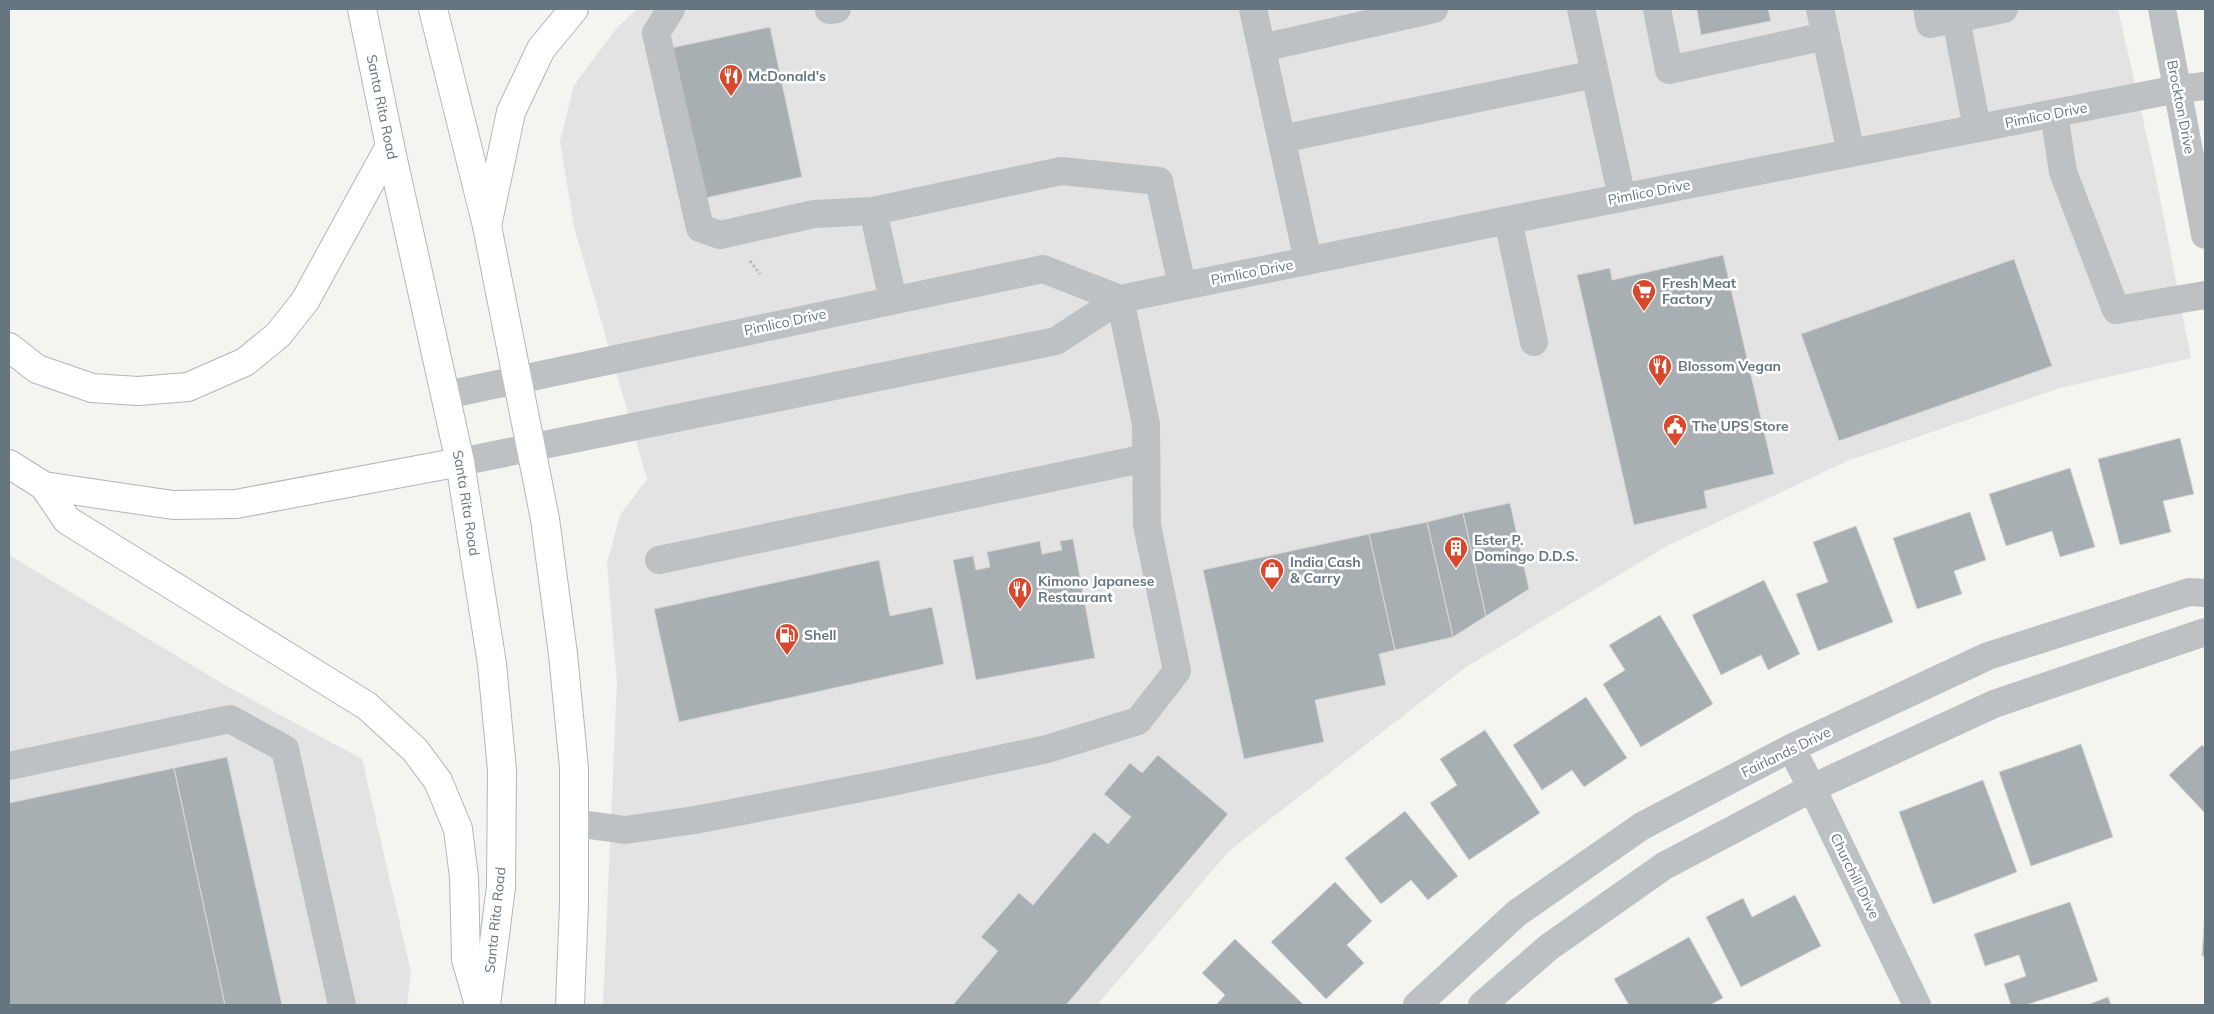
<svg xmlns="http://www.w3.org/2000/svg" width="2214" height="1014" font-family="Mulish,sans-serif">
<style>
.built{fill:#e2e3e2}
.building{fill:#a7afb3;stroke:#d5d5d3}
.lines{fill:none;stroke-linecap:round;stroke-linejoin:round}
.major-casing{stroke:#b3b7ba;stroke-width:30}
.highway-casing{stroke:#b2b6b8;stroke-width:30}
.path{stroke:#b7babc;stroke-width:3;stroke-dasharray:2.5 2.5;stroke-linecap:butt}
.minor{stroke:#bdc1c4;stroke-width:28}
.major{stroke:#fff;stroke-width:28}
.highway{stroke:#fff;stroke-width:28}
.labels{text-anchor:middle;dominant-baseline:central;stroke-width:5;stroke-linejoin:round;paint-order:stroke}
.poi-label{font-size:14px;font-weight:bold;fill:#657680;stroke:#fff;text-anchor:start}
.street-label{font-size:14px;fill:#657680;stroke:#fff}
</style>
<rect width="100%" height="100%" fill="#f4f4f1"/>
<path class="built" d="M637 9H2118L2154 168 2191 358 2060 388 1847 461 1667 546 1466 667 1229 851 1097 1005H603L617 683 607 563 620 515 647 479 574 227 560 142 574 85 617 28Z
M9 555 230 688 362 759 411 972 407 1005H9Z"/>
<path class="building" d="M1664 9H1768L1771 21 1701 35 1697 10Z
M770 27 802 177 705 198 666 49Z
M1723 255 1774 474 1704 491 1707 508 1634 525 1577 275 1610 268 1612 280Z
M2014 259 2052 366 1839 441 1801 334Z
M2180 438 2194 494 2163 501 2171 532 2120 545 2098 459Z
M2070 468 2095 547 2060 557 2052 531 2006 546 1989 494Z
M1510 503 1529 589 1486 616 1463 513Z
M1970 512 1986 560 1954 571 1962 594 1917 609 1893 538Z
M1463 513 1486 616 1453 637 1427 522Z
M1427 522 1453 637 1395 650 1369 534Z
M1856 526 1893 622 1818 651 1796 594 1828 582 1813 542Z
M1369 534 1395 650 1379 654 1386 685 1315 700 1324 742 1244 759 1203 570Z
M1073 539 1095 658 976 680 953 560 973 556 976 570 990 567 987 552 1040 541 1042 554 1062 550 1060 541Z
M879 560 890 616 932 607 944 664 679 722 654 609Z
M1764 580 1800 654 1768 670 1761 655 1721 675 1692 615Z
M1660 615 1713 704 1641 747 1603 684 1625 670 1609 645Z
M1586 697 1627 758 1584 787 1572 770 1542 790 1513 745Z
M1485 730 1540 813 1469 860 1430 803 1457 785 1440 759Z
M2081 744 2113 837 2031 866 1999 772Z
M2202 745 2205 748V813L2169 775Z
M1158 755 1228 814 1066 1005H953L998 951 981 937 1019 893 1033 905 1094 832 1108 844 1131 817 1104 794 1130 763 1142 773Z
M227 757 282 1005H225L174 768Z
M174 768 225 1005H9V803Z
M1983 780 2017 872 1933 904 1899 812Z
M1405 811 1458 876 1428 900 1411 880 1381 904 1345 858Z
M1335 882 1372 921 1347 945 1364 963 1326 999 1271 942Z
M1795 895 1821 946 1741 987 1706 917 1743 898 1752 917Z
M2070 902 2098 981 2026 1005H2011L2004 984 2026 976 2019 955 1985 966 1974 934Z
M2205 913V956H2202Z
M1689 937 1723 998 1710 1005H1629L1614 979Z
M1235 939 1304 1005H1216L1225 995 1202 973Z
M2108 997 2111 1005H2087Z"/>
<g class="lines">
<g class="major-casing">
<g id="major">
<path id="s1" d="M362 9 390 146 460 462 492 664 502 770 501 887 486 1005"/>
<path d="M433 9 487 226 545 519 563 654 574 768V904L570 1005"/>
</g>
</g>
<g class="highway-casing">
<path id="highway" d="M487 226 511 112 541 49 574 9
M9 347 37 369 92 388 138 391 188 387 245 362 278 335 305 301 390 146
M9 464 44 486 173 505 236 504 460 462
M44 486 67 520 367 706 415 750 438 781 458 829 464 877 466 959 479 1005"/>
</g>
<path class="path" d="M750 261 760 274"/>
<path class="minor" d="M671 9 656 33 700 228 720 235 814 214 873 211 1061 171 1159 181 1182 286
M1253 9 1308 261
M1581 9 1622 198
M1657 9 1669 70 1826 36
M1820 9 1851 153
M1927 9 1930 24 2004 9
M2162 9 2205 235
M829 10 837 9
M1956 19 1977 128
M1262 48 1434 9
M2054 113 2063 172 2116 310 2205 295
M1281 139 1595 74
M873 211 893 300
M1508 220 1534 342
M446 395 1043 269 1120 299
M460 462 1056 341 1120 299 1508 220 2178 89 2205 86
M659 560 1146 458
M1791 748 1812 788 1917 1005
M9 766 230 719 285 749 342 1005
M574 823 625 830 695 820 887 783 1047 749 1138 721 1177 671 1147 525 1146 424 1120 299
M1417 1005 1517 913 1642 826 1791 748 1988 656 2189 592 2205 593
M1482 1005 1549 947 1664 866 1812 788 1994 704 2205 632"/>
<use href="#major" class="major"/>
<use href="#highway" class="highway"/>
</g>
<defs>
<g id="restaurant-pin" transform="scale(1.25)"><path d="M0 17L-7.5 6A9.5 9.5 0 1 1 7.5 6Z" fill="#d8482d" stroke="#fff"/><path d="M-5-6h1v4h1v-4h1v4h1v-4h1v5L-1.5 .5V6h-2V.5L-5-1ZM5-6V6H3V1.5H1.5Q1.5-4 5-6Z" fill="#fff"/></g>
<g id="supermarket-pin" transform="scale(1.25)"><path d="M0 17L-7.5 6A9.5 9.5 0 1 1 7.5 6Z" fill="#d8482d" stroke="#fff"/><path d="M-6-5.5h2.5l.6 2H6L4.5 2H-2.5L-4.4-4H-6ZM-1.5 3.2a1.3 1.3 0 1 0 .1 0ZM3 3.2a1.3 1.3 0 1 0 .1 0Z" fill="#fff"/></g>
<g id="civic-pin" transform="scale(1.25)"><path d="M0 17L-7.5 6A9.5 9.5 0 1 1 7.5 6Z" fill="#d8482d" stroke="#fff"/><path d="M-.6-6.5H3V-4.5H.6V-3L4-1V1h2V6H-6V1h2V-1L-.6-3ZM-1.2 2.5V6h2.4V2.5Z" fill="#fff"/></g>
<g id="building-pin" transform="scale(1.25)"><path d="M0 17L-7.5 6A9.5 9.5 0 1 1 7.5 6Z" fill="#d8482d" stroke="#fff"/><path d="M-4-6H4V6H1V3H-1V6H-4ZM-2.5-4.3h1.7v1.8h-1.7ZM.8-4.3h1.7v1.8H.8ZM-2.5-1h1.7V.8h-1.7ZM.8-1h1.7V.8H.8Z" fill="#fff"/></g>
<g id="shop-pin" transform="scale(1.25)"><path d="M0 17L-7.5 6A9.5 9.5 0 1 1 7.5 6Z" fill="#d8482d" stroke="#fff"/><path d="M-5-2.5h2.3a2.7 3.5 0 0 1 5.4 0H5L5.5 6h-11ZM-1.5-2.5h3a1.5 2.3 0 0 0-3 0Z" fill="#fff"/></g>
<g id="fuel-pin" transform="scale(1.25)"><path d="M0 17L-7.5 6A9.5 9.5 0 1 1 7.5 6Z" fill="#d8482d" stroke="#fff"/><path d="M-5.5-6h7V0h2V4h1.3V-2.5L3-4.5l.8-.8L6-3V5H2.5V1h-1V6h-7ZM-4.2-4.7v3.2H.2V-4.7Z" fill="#fff"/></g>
</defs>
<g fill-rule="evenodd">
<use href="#restaurant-pin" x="731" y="76"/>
<use href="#supermarket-pin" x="1644" y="291"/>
<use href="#restaurant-pin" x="1660" y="366"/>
<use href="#civic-pin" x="1675" y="426"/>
<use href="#building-pin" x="1456" y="548"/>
<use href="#shop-pin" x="1272" y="570"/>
<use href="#restaurant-pin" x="1020" y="589"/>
<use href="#fuel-pin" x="787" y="635"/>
</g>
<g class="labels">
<g class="poi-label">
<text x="748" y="76">McDonald's</text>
<text x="1662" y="283">Fresh Meat<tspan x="1662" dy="16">Factory</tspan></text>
<text x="1678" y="366">Blossom Vegan</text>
<text x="1692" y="426">The UPS Store</text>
<text x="1474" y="540">Ester P.<tspan x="1474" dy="16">Domingo D.D.S.</tspan></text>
<text x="1290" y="562">India Cash<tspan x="1290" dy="16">&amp; Carry</tspan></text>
<text x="1038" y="581">Kimono Japanese<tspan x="1038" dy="16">Restaurant</tspan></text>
<text x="804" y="635">Shell</text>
</g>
<g class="street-label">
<text stroke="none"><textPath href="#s1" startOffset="100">Santa Rita Road</textPath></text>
<text transform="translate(2181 107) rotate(79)">Brockton Drive</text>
<text transform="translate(2046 115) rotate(-11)">Pimlico Drive</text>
<text transform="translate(1649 192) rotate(-11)">Pimlico Drive</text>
<text transform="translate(1252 272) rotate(-11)">Pimlico Drive</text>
<text transform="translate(785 322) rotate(-12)">Pimlico Drive</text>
<text stroke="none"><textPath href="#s1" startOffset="505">Santa Rita Road</textPath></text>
<text transform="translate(1786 752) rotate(-26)">Fairlands Drive</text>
<text transform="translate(1855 876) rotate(64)">Churchill Drive</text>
<text transform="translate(495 920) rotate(-84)">Santa Rita Road</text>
</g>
</g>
<rect width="2214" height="1014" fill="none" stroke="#657680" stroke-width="20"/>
</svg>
